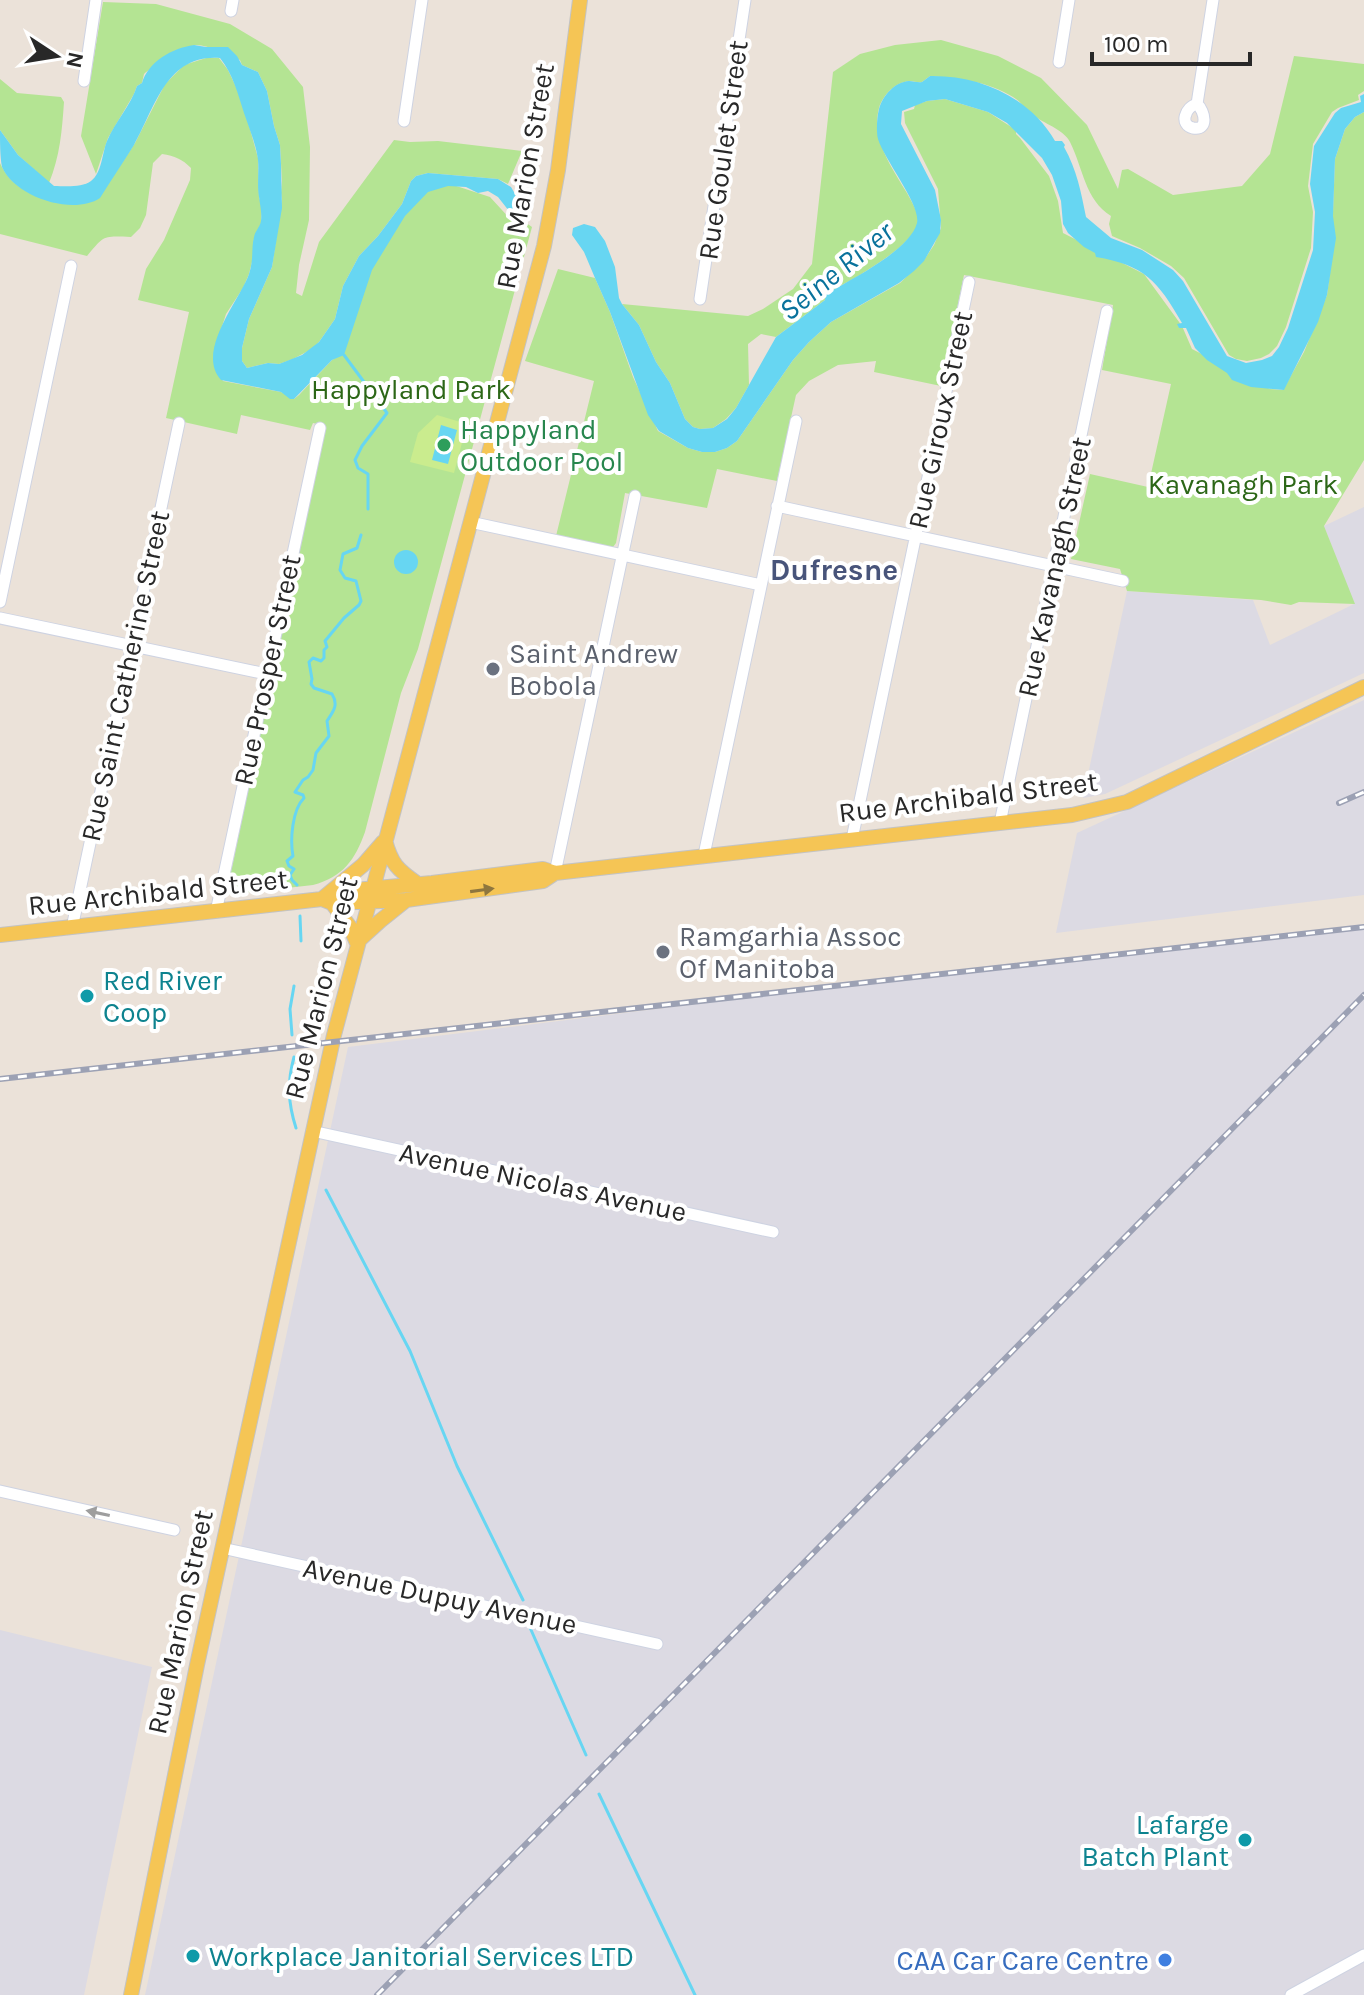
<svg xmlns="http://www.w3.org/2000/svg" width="1364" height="1995" font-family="Karla,sans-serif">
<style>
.industrial{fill:#dcdae3}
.green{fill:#b4e493}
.pitch{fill:#caec8e}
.water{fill:#67d6f2}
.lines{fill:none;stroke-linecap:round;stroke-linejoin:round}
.stream{stroke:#67d6f2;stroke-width:3}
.minor-casing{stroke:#ced3e2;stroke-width:13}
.major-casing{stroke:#c3c3c3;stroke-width:16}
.minor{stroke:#fff;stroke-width:11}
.major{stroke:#f5c555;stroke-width:14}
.rail-casing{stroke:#9ca1b4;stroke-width:6}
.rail{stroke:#fff;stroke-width:3;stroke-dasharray:9;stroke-linecap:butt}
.oneway{fill:#8e763e}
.oneway2{fill:#9e9e9e}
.leisure-dot{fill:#2e9e5b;stroke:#fff;stroke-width:3}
.worship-dot{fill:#6b7280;stroke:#fff;stroke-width:3}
.culture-dot{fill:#0f9aa8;stroke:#fff;stroke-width:3}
.shop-dot{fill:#3f7fe0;stroke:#fff;stroke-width:3}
.labels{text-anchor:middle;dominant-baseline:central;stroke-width:8;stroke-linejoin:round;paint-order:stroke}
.street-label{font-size:28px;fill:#282828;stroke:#fff}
.park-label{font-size:28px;fill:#2c6717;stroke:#fff}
.leisure-label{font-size:28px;fill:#27864d;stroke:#fff;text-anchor:start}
.worship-label{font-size:28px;fill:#5b616d;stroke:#fff;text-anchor:start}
.culture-label{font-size:28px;fill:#0d838f;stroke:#fff;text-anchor:start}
.shop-label{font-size:28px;fill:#366cbe;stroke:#fff;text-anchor:end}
.water-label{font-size:30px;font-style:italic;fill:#09729c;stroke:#fff}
.neighbourhood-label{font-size:30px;font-weight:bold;fill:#48547a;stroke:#fff}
</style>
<rect width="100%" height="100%" fill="#ebe2d9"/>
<path class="industrial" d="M1364 507V673L1105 794 1083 798 1127 591 1253 600 1270 645 1354 604 1324 526Z
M1364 700V895L1056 933 1077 833Z
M1364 927V1995H145L348 1047 892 980Z
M0 1630 152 1667 84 1995H0Z"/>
<path class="green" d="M103 2 156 4 230 24 272 49 303 87 310 147 309 220 299 265 296 293 302 296 319 242 394 140 410 142 438 141 522 151 508 184 498 179 428 173 416 176 411 181 402 204 378 236 359 256 343 286 335 319 319 342 312 349 293 359 279 364 268 363 247 368 242 361V348L249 319 272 267 282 199 281 193 282 181 280 145 274 126 267 91 258 72 242 65 240 60C227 55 210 45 196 45 185 46 153 66 144 74L142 83 137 86 134 94 108 138 96 174 81 136Z
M941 40 998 56 1041 78 1087 125 1118 189 1122 170 1128 169 1173 195 1242 186 1270 154 1294 56 1364 64V91L1358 95 1359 100 1338 108 1332 112 1313 144 1308 186 1313 212 1311 248 1286 327 1277 346 1269 354 1261 358 1247 361 1236 359 1229 355 1184 278 1171 266 1140 248 1112 236 1109 224 1111 216C1085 200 1083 168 1070 142 1064 130 1047 125 1036 117 1027 112 1022 102 1013 97 988 81 959 79 930 76L922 82C918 83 914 81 910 81 895 82 883 95 879 108 871 139 892 168 907 193 911 201 919 212 918 222 915 242 875 265 860 275 848 283 832 287 825 300L776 337 761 334 748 344 749 385 736 408 726 419 713 428 700 429 693 427 685 419 670 383 656 362 639 325 622 304 748 316 763 309 793 289 812 264 833 72 860 54 895 45Z
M206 58H219L228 70 237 89 250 129 258 158 259 198 262 204 261 224 254 238 253 258 249 274 243 288 226 314 216 345 214 366 223 381 281 392 294 399 299 395 332 360 341 355 368 271 410 204 441 181 490 197 514 223 522 220 532 227 418 649 401 693 365 832C355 860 343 877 313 885L226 895 325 426 313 423 310 430 241 415 237 434 166 418 189 312 138 300 146 269 164 240 190 180 191 168C182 159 175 156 162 154L153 163 146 215 140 228 131 237C102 236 105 235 87 256L0 234V163C10 185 26 192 47 200L116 172 135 143 165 84 184 65Z
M0 79 17 93 61 97 64 102C62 131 60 156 49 183L18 155 0 130Z
M945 99 988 112 1016 130V134L1020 138 1049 176 1058 201 1063 233 1144 274 1182 326 1192 349 1270 389 1283 390 1304 352 1327 295 1331 265 1335 159 1345 129 1355 117 1364 112V460L1324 526 1355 604 1299 602 1291 605 1261 600 1127 591 1120 569 1071 559 1090 474 1148 487 1171 384 1102 370 1113 305 964 275 941 386 874 372 876 361 838 365 809 381 796 395 777 481 717 469 707 508 625 493 616 543 613 547 608 548 556 536 594 381 525 361 558 269 595 278 610 312 633 377 658 431 688 448 702 452H715L727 448 737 441 793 360 809 342 831 322 900 283 924 260 934 245 941 228 938 189 905 123 904 112 914 109 915 105 927 101Z"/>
<path class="pitch" d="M437 415 467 424 454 473 410 462 418 433Z"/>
<path class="water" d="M194 45 206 47H228L237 56 242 65 258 72 267 91 274 126 280 145 281 164 282 208 272 267 249 319 242 348V361L247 368 268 363 279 364 302 355 319 342 335 319 343 286 359 256 378 236 402 204 411 181 416 176 428 173 498 179 511 187 518 199 524 205 521 219 513 216 498 197 488 191 478 193 466 187 448 186 428 192 405 216 372 270 344 355 332 360 294 399H290L281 392 221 380C195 351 240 300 249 274 254 259 251 249 254 237 255 231 260 227 261 221 262 212 260 205 259 197 257 185 259 172 258 160 256 144 249 128 244 113 238 94 233 74 220 58 166 54 155 108 134 145 123 163 111 180 100 198 73 216 15 197 2 167 0 157 0 141 0 130L18 155 54 186C64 186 82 188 91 181 102 173 102 153 107 141 115 122 131 105 137 86L142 83C148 62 172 48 194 45Z
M930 76C979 75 1030 97 1055 141H1062L1065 145 1064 147C1077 170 1081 192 1086 217L1111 238 1142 250 1173 270 1183 281 1227 356 1246 363 1262 360 1272 356 1279 347 1288 328 1313 250 1315 212 1310 184 1314 146 1335 113 1341 108 1361 102 1360 96 1364 94V112L1355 117 1345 129 1335 159 1333 216 1336 238 1327 295 1318 322 1284 390 1251 387 1232 380 1227 373 1207 360 1195 348 1186 328H1179L1177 324 1182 323C1158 281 1144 265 1096 257L1095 253 1084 247 1068 233 1063 224 1061 201 1052 175 1042 158 1007 123 988 112 945 99 927 101 902 111 901 124 935 190 941 220 940 233 924 261 914 271 899 283 831 322 809 342 793 360 737 441 727 448 715 452H702L688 448 659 431 648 415 610 312 595 278 584 252 572 235 573 228 584 224 595 227 605 241 615 267 619 298 622 304 639 325 656 362 670 383 685 419 693 427 700 429 713 428 727 419 736 408 776 337 825 300 826 292H830C853 278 910 250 917 223 921 205 885 161 878 139 876 131 877 117 879 109 883 95 895 82 909 81 914 81 918 83 922 82Z
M441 425 457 430 448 464 432 460Z
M394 562a12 12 0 1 1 24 0a12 12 0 1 1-24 0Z"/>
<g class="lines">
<path class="stream" d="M344 355 387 413 362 446 355 460 358 468 368 474V509
M297 885 292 880 290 875 294 869 289 866 287 861 293 856C290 840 292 810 304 798L303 795 295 792 303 780 308 777 313 770 316 753 329 736 327 721C333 712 339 705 332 694L314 688 311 684 312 679 309 662 313 658 321 661 324 658V650L327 647 325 641 344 618 359 605 361 601 356 581 345 578 340 570 343 554 357 548 361 535
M300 916 301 941
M292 1035 290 1009 294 986
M294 1057C287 1083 288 1103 296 1128
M326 1190 410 1351 457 1466 523 1600
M528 1623 586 1755
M599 1794 695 1995"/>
<g class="minor-casing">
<path id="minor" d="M231 11 233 0
M1059 62 1069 0
M84 81 96 0
M1197 104C1185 107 1179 125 1193 128 1209 131 1205 111 1197 104L1213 0
M404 121 422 0
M700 299 745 0
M777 506 1123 581
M470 522 761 585
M0 602 71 266
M0 618 266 674
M1000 823 1107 311
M852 839 969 282
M704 855 796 421
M555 873 635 496
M216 912 320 428
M72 928 179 423
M312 1131 773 1232
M0 1491 174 1530
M222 1548 657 1644
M1291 1995 1364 1955"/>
</g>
<g class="major-casing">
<path id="major" d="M385 840C391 864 398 870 418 884
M333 892 432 883 543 869 555 873 1072 815 1127 802 1364 687
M322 899 332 903 406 900 543 881 555 873
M332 903 350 927 357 943
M0 935 322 899 363 865 383 842
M357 942 380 921 405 901
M131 1995 197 1665 334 1035 544 246 558 170 580 0"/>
</g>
<use href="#minor" class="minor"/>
<use href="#major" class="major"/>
<g class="rail-casing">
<path id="rail" d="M1339 803 1364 792
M0 1079 1364 927
M377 1995 1364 995"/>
</g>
<use href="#rail" class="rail"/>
</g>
<defs><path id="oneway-solid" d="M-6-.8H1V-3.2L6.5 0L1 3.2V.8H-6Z" transform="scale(2)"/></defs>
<use class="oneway" href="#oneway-solid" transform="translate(482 890) rotate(-8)"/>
<use class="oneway2" href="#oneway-solid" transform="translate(98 1513) rotate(-168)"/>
<circle class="leisure-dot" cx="444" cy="445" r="8"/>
<g class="worship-dot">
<circle cx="493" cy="669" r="8"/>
<circle cx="663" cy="952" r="8"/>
</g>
<g class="culture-dot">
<circle cx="87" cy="996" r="8"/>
<circle cx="1245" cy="1840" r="8"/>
<circle cx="193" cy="1956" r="8"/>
</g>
<circle class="shop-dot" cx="1165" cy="1960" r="8"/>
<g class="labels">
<g class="street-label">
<text transform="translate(723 150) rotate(-82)">Rue Goulet Street</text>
<text transform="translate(525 176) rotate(-80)">Rue Marion Street</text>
<text transform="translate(940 420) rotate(-78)">Rue Giroux Street</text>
<text transform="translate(1054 567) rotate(-78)">Rue Kavanagh Street</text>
<text transform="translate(267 670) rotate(-78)">Rue Prosper Street</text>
<text transform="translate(125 676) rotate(-78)">Rue Saint Catherine Street</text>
<text transform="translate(968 797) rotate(-7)">Rue Archibald Street</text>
<text transform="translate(158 892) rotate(-6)">Rue Archibald Street</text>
<text transform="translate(321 988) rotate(-76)">Rue Marion Street</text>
<text transform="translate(543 1182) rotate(12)">Avenue Nicolas Avenue</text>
<text transform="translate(440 1596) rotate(12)">Avenue Dupuy Avenue</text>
<text transform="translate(180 1622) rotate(-78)">Rue Marion Street</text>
</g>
<g class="park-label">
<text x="411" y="389">Happyland Park</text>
<text x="1243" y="484">Kavanagh Park</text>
</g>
<g class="leisure-label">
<text x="460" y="429">Happyland<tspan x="460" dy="32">Outdoor Pool</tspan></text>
</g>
<g class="worship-label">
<text x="509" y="653">Saint Andrew<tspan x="509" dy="32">Bobola</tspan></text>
<text x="679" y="936">Ramgarhia Assoc<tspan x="679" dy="32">Of Manitoba</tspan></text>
</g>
<g class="culture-label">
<text x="103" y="980">Red River<tspan x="103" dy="32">Coop</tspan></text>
<text x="1229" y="1824" text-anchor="end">Lafarge<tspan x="1229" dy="32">Batch Plant</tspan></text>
<text x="209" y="1956">Workplace Janitorial Services LTD</text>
</g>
<g class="shop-label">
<text x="1149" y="1960">CAA Car Care Centre</text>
</g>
<g class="water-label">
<text transform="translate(836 271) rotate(-39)">Seine River</text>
</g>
<g class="neighbourhood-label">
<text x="834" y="570">Dufresne</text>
</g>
</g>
<g transform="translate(56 56) rotate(102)" stroke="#ffffff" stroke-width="6" paint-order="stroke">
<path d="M0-6L14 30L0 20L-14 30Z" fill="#282828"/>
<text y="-12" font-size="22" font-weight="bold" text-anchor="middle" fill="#282828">N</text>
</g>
<path d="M1092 52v12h158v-12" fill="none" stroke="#282828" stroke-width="4"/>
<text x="1104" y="52" font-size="24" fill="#282828" stroke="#ffffff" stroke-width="6" paint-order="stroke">100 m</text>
</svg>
